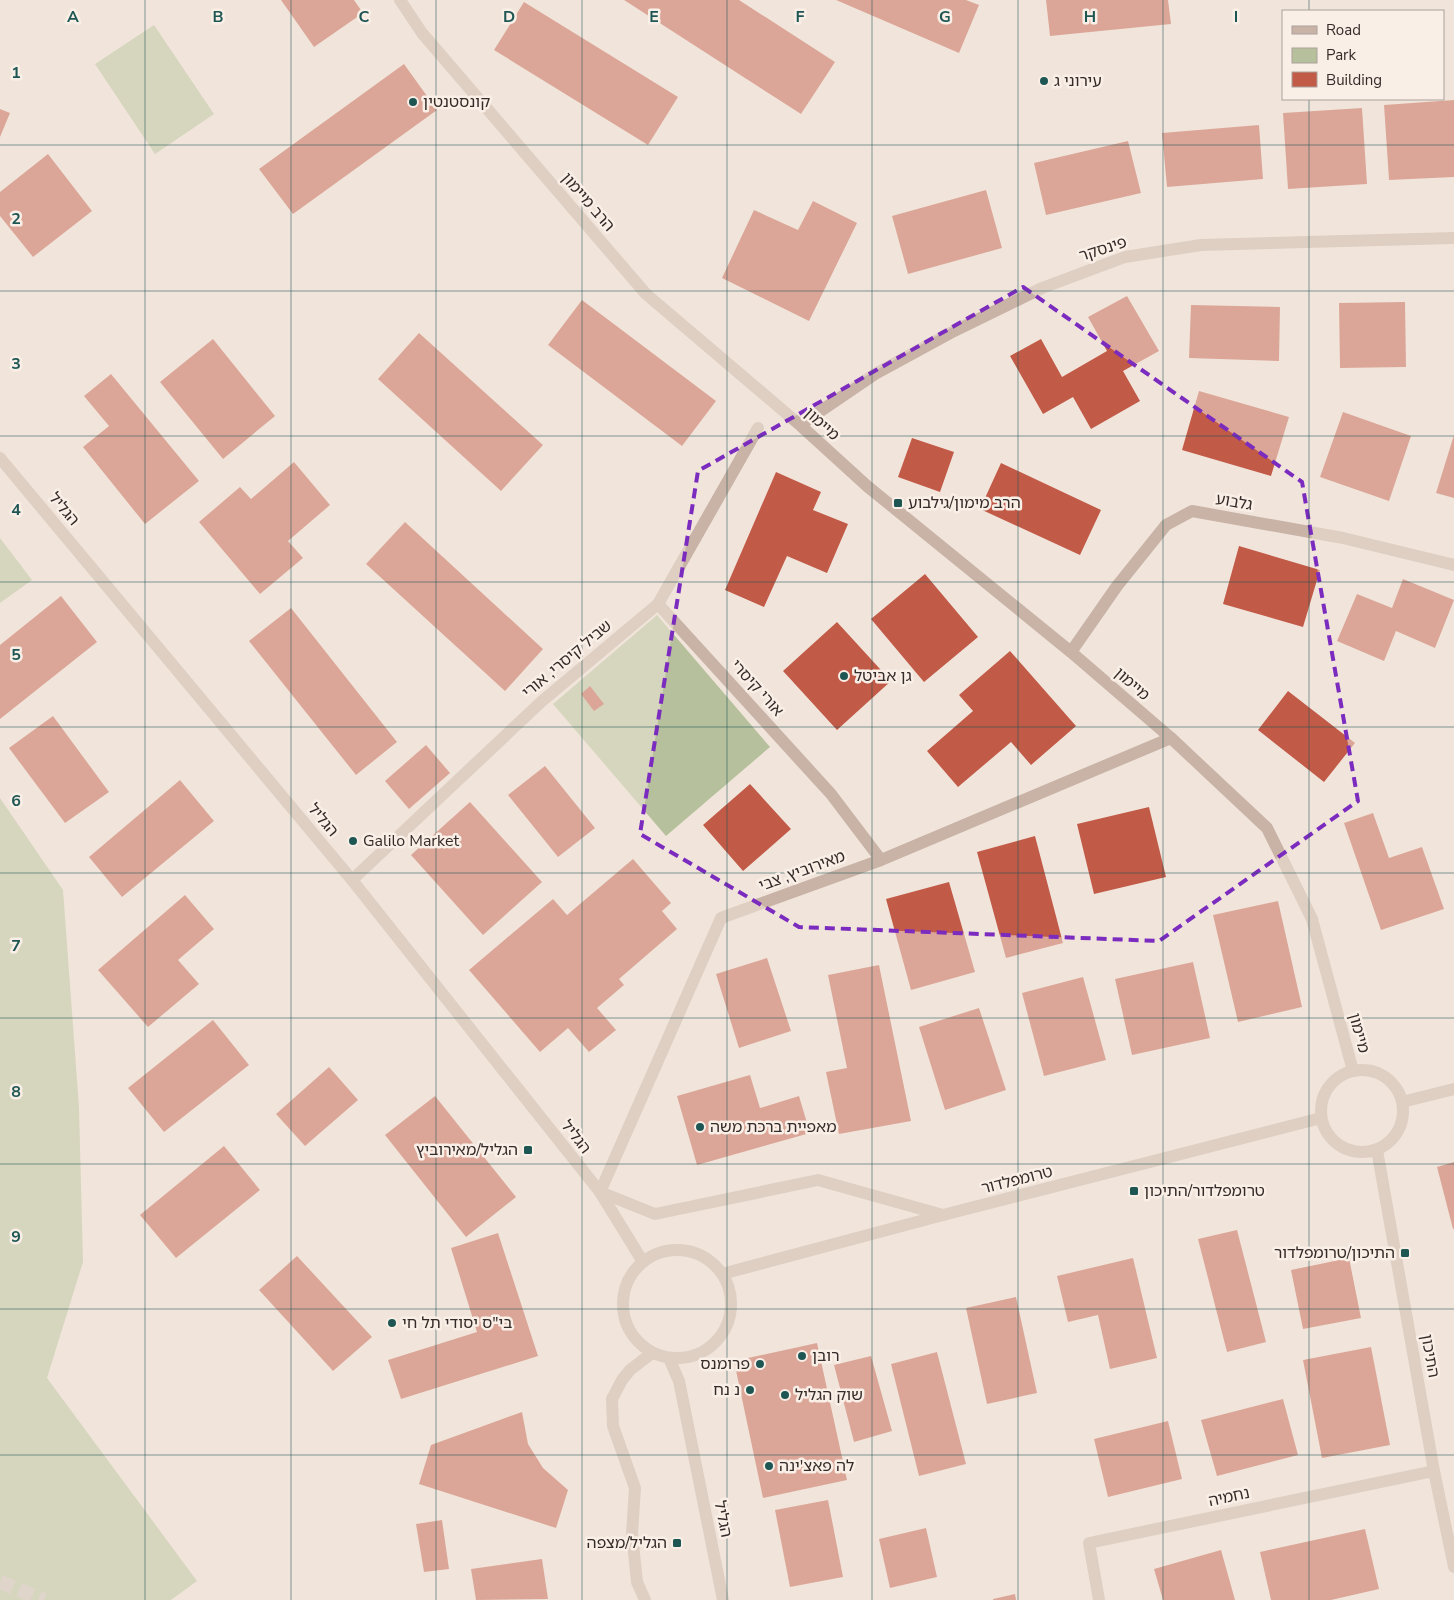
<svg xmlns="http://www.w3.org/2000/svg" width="1454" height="1600" font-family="'Nunito Sans','Noto Sans Hebrew',sans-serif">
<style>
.green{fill:#b7c09c}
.building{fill:#c25a48}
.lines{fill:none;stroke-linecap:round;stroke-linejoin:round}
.trunk-tunnel{stroke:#cbc0b7;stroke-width:14;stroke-dasharray:14 7;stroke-linecap:butt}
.service{stroke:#c9b3a7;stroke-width:12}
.minor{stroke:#c9b3a7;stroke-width:12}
.tertiary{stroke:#c9b3a7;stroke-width:12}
.marked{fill:none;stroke:#7b2cbf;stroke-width:4;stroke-dasharray:10 6;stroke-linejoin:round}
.grid{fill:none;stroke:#1e5654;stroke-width:1;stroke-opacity:0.55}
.poi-dot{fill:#1e5654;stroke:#f9efe7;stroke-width:2}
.labels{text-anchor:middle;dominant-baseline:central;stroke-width:5;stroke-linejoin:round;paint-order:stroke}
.poi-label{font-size:16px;fill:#352b28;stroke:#f9efe7;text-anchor:start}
.street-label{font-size:16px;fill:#352b28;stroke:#f9efe7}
.grid-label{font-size:16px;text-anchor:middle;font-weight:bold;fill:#1e5654;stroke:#f9efe7;stroke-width:5;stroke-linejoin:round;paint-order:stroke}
</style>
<rect width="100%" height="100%" fill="#f1e5db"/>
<path class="green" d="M154 25 214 114 155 154 95 64Z
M0 538 32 580 0 603Z
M657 615 770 747 666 836 553 704Z
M0 798 63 890 79 1107 83 1262 47 1378 197 1581 171 1600H0Z"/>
<path class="building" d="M281 0H354L363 13 314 47Z
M624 0H739L835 62 801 114Z
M836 0H966L979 5 959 53Z
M1046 0H1168L1171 24 1050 36Z
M524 2 678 97 648 145 494 50Z
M404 64 437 110 293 214 259 169Z
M1454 100V177L1389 180 1384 105Z
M1362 108 1367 184 1288 189 1283 113Z
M0 109 10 113 0 137Z
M1259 125 1263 179 1167 187 1162 133Z
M1128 141 1141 193 1046 215 1034 163Z
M48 154 92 211 33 257 0 216V192Z
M986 190 1002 248 908 274 892 216Z
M813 201 857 223 809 321 722 278 754 210 798 230Z
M1127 296 1159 351 1123 371 1140 401 1091 429 1073 397 1043 414 1010 356 1041 339 1062 377 1107 351 1088 317Z
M582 300 716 401 682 446 548 345Z
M1405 302 1406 367 1340 368 1339 303Z
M1191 305 1280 307 1279 361 1189 358Z
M419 333 543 445 501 491 378 379Z
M213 339 275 416 223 459 160 382Z
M111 374 199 481 145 524 83 447 109 426 84 396Z
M1199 391 1289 417 1271 476 1182 450Z
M1343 412 1411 436 1389 501 1320 477Z
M1454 435V498L1436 493Z
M912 438 954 452 940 492 898 477Z
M294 462 330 505 288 541 303 558 260 594 199 522 240 487 251 499Z
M1001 463 1101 510 1080 555 980 509Z
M776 472 821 492 813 510 848 524 827 573 787 556 764 607 725 590Z
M405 522 543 649 505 691 366 564Z
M1239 546 1320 570 1303 627 1223 604Z
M925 574 978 637 924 682 871 619Z
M1403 579 1454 600 1435 648 1396 631 1384 661 1337 641 1357 594 1392 608Z
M61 596 97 642 0 719V645Z
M291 608 397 742 356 775 249 641Z
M837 622 891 681 837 730 783 671Z
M1010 651 1076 726 1031 765 1011 742 958 787 927 751 973 711 959 695Z
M590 686 604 704 594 711 581 694Z
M1288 691 1355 743 1324 782 1258 730Z
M53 716 109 792 65 823 9 748Z
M426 745 450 773 409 809 385 781Z
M545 766 595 828 558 857 508 795Z
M180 780 214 821 122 897 89 857Z
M750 784 791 829 743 871 703 825Z
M470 802 542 882 483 935 411 855Z
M1149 807 1166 877 1094 894 1077 824Z
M1373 813 1389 858 1422 847 1444 909 1381 930 1344 823Z
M1035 836 1063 943 1006 958 977 852Z
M633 859 671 903 662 911 677 929 619 979 624 985 597 1008 616 1030 589 1052 568 1028 540 1052 469 970 553 899 567 915Z
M949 882 975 972 911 990 886 899Z
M185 895 214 929 178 960 199 984 148 1027 98 970Z
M1278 901 1302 1007 1238 1022 1213 915Z
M767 958 791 1031 739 1048 716 974Z
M1193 962 1210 1038 1132 1055 1115 979Z
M879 965 911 1121 839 1134 826 1072 847 1068 828 975Z
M1083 977 1106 1060 1044 1076 1022 993Z
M979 1008 1006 1090 945 1110 919 1027Z
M213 1020 249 1065 164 1132 128 1088Z
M329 1067 358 1100 305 1146 276 1114Z
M750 1075 760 1108 799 1096 810 1133 697 1165 677 1096Z
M435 1096 516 1197 466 1237 385 1135Z
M224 1146 260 1190 176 1258 140 1215Z
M1454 1162V1229H1453L1437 1167Z
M1237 1230 1266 1342 1227 1352 1198 1239Z
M498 1233 538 1356 401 1399 388 1360 477 1332 451 1248Z
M297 1256 372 1337 333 1371 259 1290Z
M1133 1258 1157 1358 1110 1369 1098 1315 1068 1322 1057 1276Z
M1349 1258 1361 1318 1303 1329 1291 1270Z
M1016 1297 1037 1393 987 1404 966 1308Z
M817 1343 847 1480 763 1498 734 1361Z
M1371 1347 1390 1445 1322 1458 1303 1360Z
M937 1352 966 1464 919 1476 891 1364Z
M871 1356 892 1431 854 1442 834 1365Z
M1283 1399 1298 1455 1217 1476 1201 1420Z
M522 1412 528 1444 543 1468 568 1490 556 1528 419 1484 431 1445Z
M1168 1421 1182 1479 1108 1497 1094 1439Z
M828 1500 843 1577 790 1587 775 1510Z
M442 1520 449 1569 424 1572 416 1524Z
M926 1528 937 1577 890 1588 879 1539Z
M1365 1529 1379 1589 1331 1600H1271L1260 1552Z
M1221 1550 1235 1600H1163L1154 1569Z
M542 1559 548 1599 476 1600 471 1569Z
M1015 1594 1016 1600H993V1599Z"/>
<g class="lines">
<path class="trunk-tunnel" d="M0 1582 44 1600"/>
<path class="service" d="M658 604 831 794 881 860
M352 880 541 702 658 604 758 428
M943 1215 818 1180 655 1214 600 1192 721 918 881 860 1171 738
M645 1600 637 1582 632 1534 635 1488 613 1426 612 1399 622 1380 630 1370 652 1353"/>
<path class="minor" d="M400 0 422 33 646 294 800 425 867 486 1071 652 1171 738 1267 828 1312 919 1353 1071
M800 425 875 374 954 331 1042 288 1125 257 1201 245 1454 238
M0 458 352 880 600 1192 643 1262
M1071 652 1117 586 1166 525 1192 511 1343 538 1454 565
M1377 1150 1434 1471 1454 1567
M1099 1600 1089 1543 1434 1471"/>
<path class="tertiary" d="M1321 1111a41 41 0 1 1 82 0a41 41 0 1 1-82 0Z
M1402 1102 1454 1089
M623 1304a54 54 0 1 1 108 0a54 54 0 1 1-108 0Z
M722 1274 943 1215 1321 1118
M669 1358 679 1381 723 1600"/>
</g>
<path d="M0 0H1454V1600H0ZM1023 287 1302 482 1358 801 1159 941 799 927 640 834 698 471Z" fill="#f1e5db" fill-opacity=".55" fill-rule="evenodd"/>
<path class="marked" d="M1023 287 1302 482 1358 801 1159 941 799 927 640 834 698 471Z"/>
<path class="grid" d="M145 0V1600M291 0V1600M436 0V1600M582 0V1600M727 0V1600M872 0V1600M1018 0V1600M1163 0V1600M1309 0V11M1309 99V1600M0 145H1454M0 291H1454M0 436H1454M0 582H1454M0 727H1454M0 873H1454M0 1018H1454M0 1164H1454M0 1309H1454M0 1455H1454"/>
<g class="poi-dot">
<circle cx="1044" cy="81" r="5"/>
<circle cx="413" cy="102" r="5"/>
<rect x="893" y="498" width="10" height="10" rx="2.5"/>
<circle cx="844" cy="676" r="5"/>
<circle cx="353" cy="841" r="5"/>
<circle cx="700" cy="1127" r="5"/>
<rect x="523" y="1145" width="10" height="10" rx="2.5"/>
<rect x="1129" y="1186" width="10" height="10" rx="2.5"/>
<rect x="1400" y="1248" width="10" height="10" rx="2.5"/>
<circle cx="392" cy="1323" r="5"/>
<circle cx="802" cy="1356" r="5"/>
<circle cx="760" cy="1364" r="5"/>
<circle cx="750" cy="1390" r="5"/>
<circle cx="785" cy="1395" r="5"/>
<circle cx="769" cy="1466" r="5"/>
<rect x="672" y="1538" width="10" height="10" rx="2.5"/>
</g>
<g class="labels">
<g class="poi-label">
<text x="1054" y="81">עירוני ג</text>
<text x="423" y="102">קונסטנטין</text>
<text x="908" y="503">הרב מימון/גילבוע</text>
<text x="854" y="676">גן אביטל</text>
<text x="363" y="841">Galilo Market</text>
<text x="710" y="1127">מאפיית ברכת משה</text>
<text x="518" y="1150" text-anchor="end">הגליל/מאירוביץ</text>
<text x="1144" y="1191">טרומפלדור/התיכון</text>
<text x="1395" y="1253" text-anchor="end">התיכון/טרומפלדור</text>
<text x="402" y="1323">בי"ס יסודי תל חי</text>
<text x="812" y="1356">רובן</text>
<text x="750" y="1364" text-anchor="end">פרומנס</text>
<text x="740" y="1390" text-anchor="end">נ נח</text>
<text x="795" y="1395">שוק הגליל</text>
<text x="779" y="1466">לה פאצ'ינה</text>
<text x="667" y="1543" text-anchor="end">הגליל/מצפה</text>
</g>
<g class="street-label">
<text transform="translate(588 202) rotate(49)">הרב מיימון</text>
<text transform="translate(1103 249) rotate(-18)">פינסקר</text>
<text transform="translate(822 424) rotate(42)">מיימון</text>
<text transform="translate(1234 502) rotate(10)">גלבוע</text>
<text transform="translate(64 509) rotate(50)">הגליל</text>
<text transform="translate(567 659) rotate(-40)">שביל קיסרי, אורי</text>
<text transform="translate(1132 684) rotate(41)">מיימון</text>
<text transform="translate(757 688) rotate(48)">אורי קיסרי</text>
<text transform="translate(323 820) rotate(50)">הגליל</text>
<text transform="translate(802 871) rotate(-20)">מאירוביץ, צבי</text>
<text transform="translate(1359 1033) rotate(75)">מיימון</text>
<text transform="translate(576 1137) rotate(52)">הגליל</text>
<text transform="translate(1017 1180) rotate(-14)">טרומפלדור</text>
<text transform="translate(1430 1356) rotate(80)">התיכון</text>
<text transform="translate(1229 1497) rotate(-12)">נחמיה</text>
<text transform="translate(723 1519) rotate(79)">הגליל</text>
</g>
</g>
<g class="grid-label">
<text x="73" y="22">A</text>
<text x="218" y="22">B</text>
<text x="364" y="22">C</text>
<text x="509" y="22">D</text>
<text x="654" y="22">E</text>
<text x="800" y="22">F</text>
<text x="945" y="22">G</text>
<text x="1090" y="22">H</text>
<text x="1236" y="22">I</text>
<text x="16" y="78">1</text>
<text x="16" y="224">2</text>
<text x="16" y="369">3</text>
<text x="16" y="515">4</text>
<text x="16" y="660">5</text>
<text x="16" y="806">6</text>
<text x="16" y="951">7</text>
<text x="16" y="1097">8</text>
<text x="16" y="1242">9</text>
</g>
<rect x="1282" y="10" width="162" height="90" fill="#f9efe7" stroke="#aba19b"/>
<rect x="1292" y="26" width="25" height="8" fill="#c9b3a7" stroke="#aba19b"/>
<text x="1326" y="35" font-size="15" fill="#352b28">Road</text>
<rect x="1292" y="48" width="25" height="15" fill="#b7c09c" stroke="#aba19b"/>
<text x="1326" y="60" font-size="15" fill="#352b28">Park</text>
<rect x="1292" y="72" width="25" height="15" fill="#c25a48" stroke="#aba19b"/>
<text x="1326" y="85" font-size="15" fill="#352b28">Building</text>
</svg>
